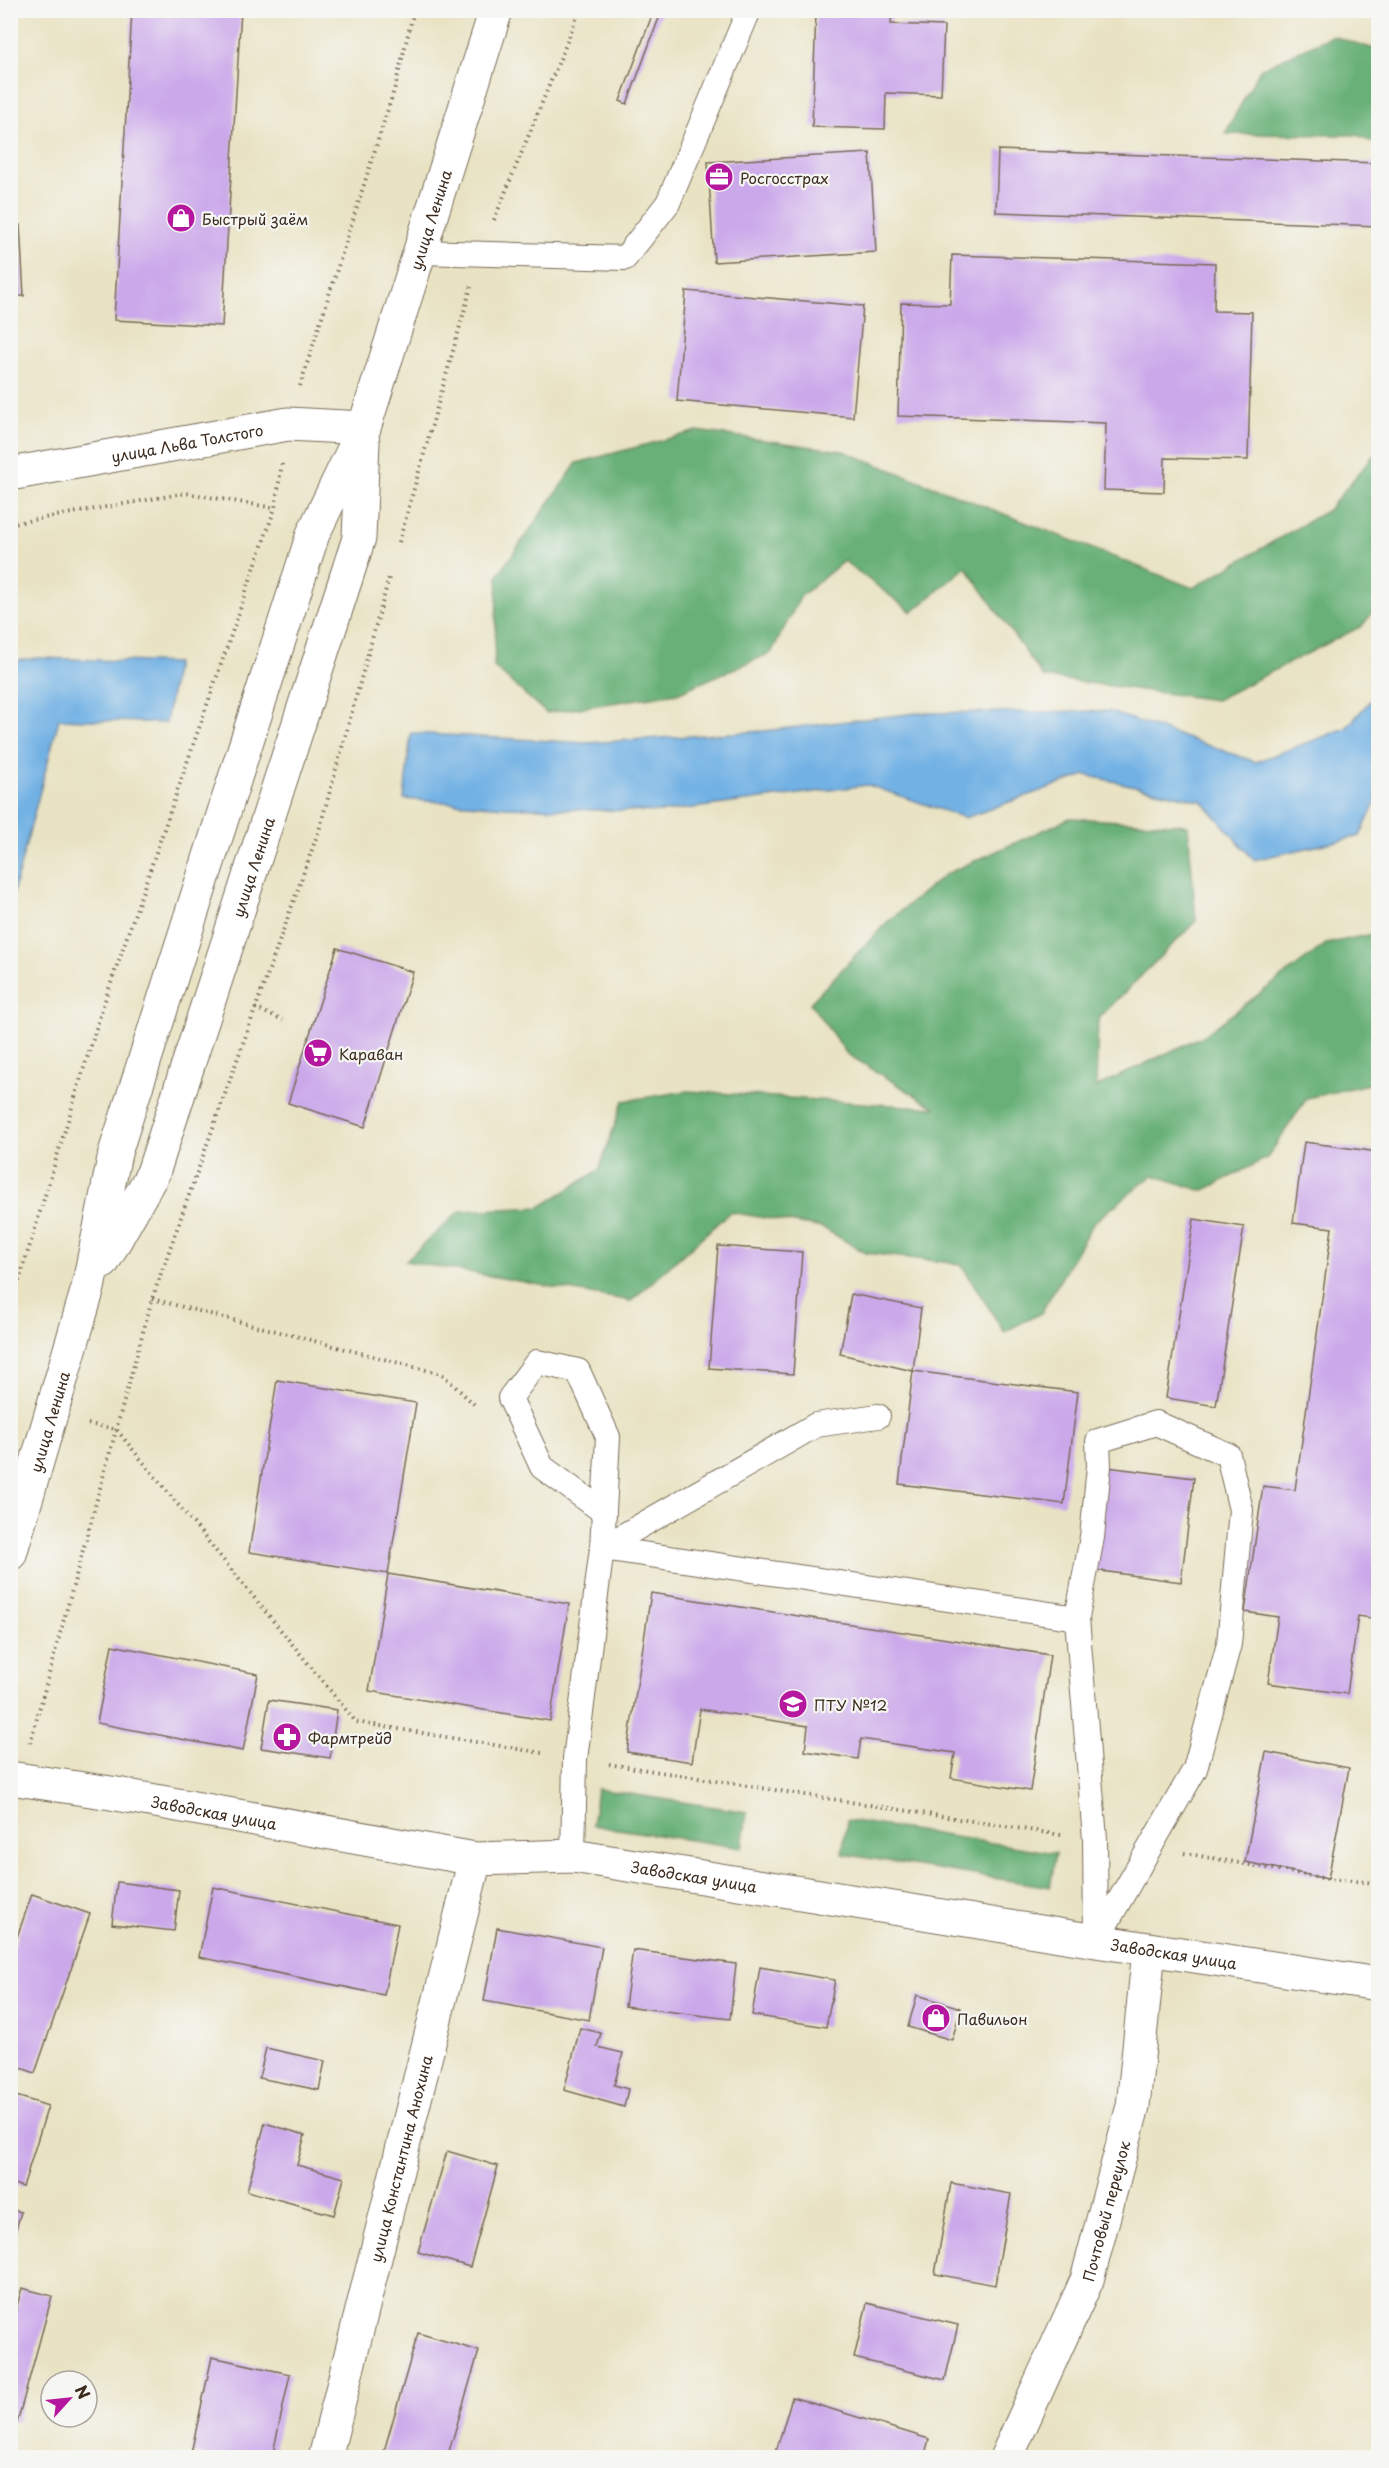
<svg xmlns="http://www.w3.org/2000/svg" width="1389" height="2468" font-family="'Playpen Sans',sans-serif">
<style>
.forest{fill:#68b077;stroke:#526d4a;stroke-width:1.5}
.water{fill:#71b1e4;stroke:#566e81;stroke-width:1.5}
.building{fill:#cba8ea}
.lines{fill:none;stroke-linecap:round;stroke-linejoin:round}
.service-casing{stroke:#786b58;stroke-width:26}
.minor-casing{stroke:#786b58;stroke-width:35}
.secondary-casing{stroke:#786b58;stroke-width:35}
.path{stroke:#786b58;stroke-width:4;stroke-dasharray:1.5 4.5;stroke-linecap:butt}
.service{stroke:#fff;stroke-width:24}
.minor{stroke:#fff;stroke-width:33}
.secondary{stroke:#fff;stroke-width:33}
.labels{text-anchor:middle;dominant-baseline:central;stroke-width:4.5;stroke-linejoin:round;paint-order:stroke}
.poi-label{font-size:15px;fill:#3b2a1e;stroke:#f6f6f2;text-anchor:start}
.street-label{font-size:15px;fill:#3b2a1e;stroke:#f6f6f2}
</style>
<rect width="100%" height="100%" fill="#f6f6f2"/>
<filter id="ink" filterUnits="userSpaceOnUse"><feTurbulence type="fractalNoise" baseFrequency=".0167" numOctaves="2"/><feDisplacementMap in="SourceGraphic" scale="12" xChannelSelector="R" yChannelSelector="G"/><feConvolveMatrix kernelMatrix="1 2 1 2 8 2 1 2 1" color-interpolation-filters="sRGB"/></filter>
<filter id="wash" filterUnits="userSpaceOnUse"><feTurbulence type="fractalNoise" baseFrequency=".008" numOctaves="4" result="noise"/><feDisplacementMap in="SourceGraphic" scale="24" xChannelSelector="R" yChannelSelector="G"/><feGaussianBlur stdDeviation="1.35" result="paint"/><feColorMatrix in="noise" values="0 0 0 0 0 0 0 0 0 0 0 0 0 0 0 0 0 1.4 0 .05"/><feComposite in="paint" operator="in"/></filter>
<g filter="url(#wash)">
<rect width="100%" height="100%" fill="#e9e3c4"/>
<path class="forest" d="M1332 36 1378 50V145L1357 135 1225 134 1260 69Z
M697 431 843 451 1193 588 1328 510 1378 450V606L1362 626 1216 700 1043 677 966 567 912 612 844 561 801 596 771 653 677 693 546 713 494 667 498 575 577 463Z
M1070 818 1188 825 1196 921 1098 1019 1096 1087 1203 1036 1326 944 1378 933V1082L1307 1098 1267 1158 1203 1191 1153 1175 1093 1223 1041 1313 1004 1332 961 1264 866 1253 823 1228 730 1212 631 1301 405 1261 460 1211 540 1207 599 1170 623 1101 688 1091 936 1108 847 1054 810 1003 885 924 946 874Z
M597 1789 747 1812 742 1848 592 1825Z
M847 1820 1056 1853 1050 1887 842 1854Z"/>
<path class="water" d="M40 658 176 663 166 723 59 719 11 901V661Z
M1378 692V797L1360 836 1254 860 1202 801 1085 775 965 818 868 785 663 812 505 807 404 799 411 733 587 743 763 731 916 713 1108 711 1256 762 1346 728Z"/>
<g id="blocks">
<path class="building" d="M132 10H241L222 326 114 320Z
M365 10H384L382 16Z
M654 10H662L627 104 620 101Z
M816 10H892L891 24 944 26 941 95 886 93 885 129 812 127Z
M998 150 1378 163V226L996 212Z
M870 153 876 252 714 262 708 162Z
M10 225H20L24 296H10Z
M952 255 1215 263 1214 311 1252 312 1248 460 1165 458 1164 492 1104 490 1106 423 898 416 901 303 950 304Z
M686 291 863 306 853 417 677 401Z
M337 948 413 972 365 1127 288 1103Z
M1304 1142 1378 1152V1619L1358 1616 1347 1694 1268 1683 1278 1617 1245 1612 1263 1486 1295 1490 1332 1228 1293 1223Z
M1194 1219 1244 1227 1216 1406 1166 1398Z
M718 1246 802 1252 793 1374 709 1368Z
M851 1294 921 1308 913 1371 840 1354Z
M913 1371 1078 1392 1064 1504 899 1484Z
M277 1380 416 1403 388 1574 249 1552Z
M1099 1466 1194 1478 1181 1582 1087 1569Z
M388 1574 569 1604 550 1721 369 1691Z
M651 1593 1050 1655 1030 1791 951 1778 955 1753 861 1739 858 1759 805 1751 808 1726 700 1709 692 1762 627 1752Z
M112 1645 258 1674 243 1751 97 1723Z
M269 1700 337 1710 330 1758 261 1748Z
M1266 1752 1349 1768 1328 1879 1245 1862Z
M117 1882 179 1890 174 1931 112 1924Z
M213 1887 398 1924 384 1995 199 1957Z
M32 1894 90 1914 35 2073 10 2064V1957Z
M497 1928 602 1947 589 2020 484 2001Z
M633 1950 736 1964 730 2019 625 2006Z
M760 1967 835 1980 826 2027 752 2015Z
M917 1995 961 2008 952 2040 908 2027Z
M580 2028 601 2033 597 2047 623 2053 614 2085 628 2089 624 2107 564 2090Z
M266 2048 325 2061 319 2090 259 2078Z
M10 2094 48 2106 23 2187 10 2183Z
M265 2123 305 2135 297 2165 344 2178 334 2215 247 2191Z
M447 2151 498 2166 470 2267 418 2252Z
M951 2183 1011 2194 995 2285 935 2274Z
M10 2209 21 2212 11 2246H10Z
M22 2288 52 2296 17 2423 10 2421V2331Z
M867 2303 958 2325 945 2380 854 2358Z
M418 2333 479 2351 447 2458H382Z
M212 2357 290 2374 272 2458H211L191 2453Z
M792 2397 929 2439 924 2458H784L775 2455Z"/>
</g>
</g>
<g filter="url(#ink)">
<use href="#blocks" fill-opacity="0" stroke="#786b58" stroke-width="1.5"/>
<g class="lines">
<g class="service-casing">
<path id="service" d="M419 252 625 258 668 203 749 10
M1156 1423 1228 1455 1241 1510 1229 1644 1195 1769 1096 1941 1095 1839 1077 1618 1092 1537 1099 1466 1098 1441Z
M602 1548 1077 1618
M602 1548 816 1425 878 1416
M573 1856 575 1759 602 1548 608 1437 578 1371 537 1362 510 1398 542 1467 604 1512"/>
</g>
<g class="minor-casing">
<g id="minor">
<path id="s1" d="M10 474 288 424 364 428"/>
<path id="s2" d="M10 1778 111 1793 475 1859 573 1856 1096 1941 1378 1984"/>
<path id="s3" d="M325 2458 475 1859"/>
<path id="s4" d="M1006 2458 1087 2280 1133 2106 1149 1950"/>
</g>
</g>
<g class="secondary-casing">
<g id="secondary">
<path id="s5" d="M103 1262 153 1173 359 538 363 442"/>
<path id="s6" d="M10 1554 88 1288 115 1153 313 534 364 428 496 10"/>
</g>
</g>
<path class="path" d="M494 220 580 10
M300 386 395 87 414 10
M10 524 186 493 275 508
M399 542 471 287
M255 1008 283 1020
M152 1299 442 1374 477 1407
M10 1310 103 1006 275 508 282 463
M88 1424 116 1429 356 1722 542 1753
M30 1743 152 1299 320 827 389 578
M609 1764 1061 1835
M1184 1853 1328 1879 1378 1883"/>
<use href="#service" class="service"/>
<use href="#minor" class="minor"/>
<use href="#secondary" class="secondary"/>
</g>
</g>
<defs>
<g id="office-disc" transform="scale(1.5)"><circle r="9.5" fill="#b5179e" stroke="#f6f6f2"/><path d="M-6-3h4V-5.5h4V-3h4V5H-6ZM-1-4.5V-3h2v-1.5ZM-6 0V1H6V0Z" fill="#fff"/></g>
<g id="shop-disc" transform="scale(1.5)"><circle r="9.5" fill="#b5179e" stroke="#f6f6f2"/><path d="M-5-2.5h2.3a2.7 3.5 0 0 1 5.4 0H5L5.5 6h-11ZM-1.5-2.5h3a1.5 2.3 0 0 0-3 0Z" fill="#fff"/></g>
<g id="supermarket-disc" transform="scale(1.5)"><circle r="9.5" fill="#b5179e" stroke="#f6f6f2"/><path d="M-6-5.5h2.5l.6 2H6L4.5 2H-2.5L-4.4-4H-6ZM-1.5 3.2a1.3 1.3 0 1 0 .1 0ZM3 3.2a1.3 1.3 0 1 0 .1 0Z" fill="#fff"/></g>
<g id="university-disc" transform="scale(1.5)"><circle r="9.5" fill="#b5179e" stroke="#f6f6f2"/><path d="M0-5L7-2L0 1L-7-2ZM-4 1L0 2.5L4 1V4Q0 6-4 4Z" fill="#fff"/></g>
<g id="pharmacy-disc" transform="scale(1.5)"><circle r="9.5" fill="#b5179e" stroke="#f6f6f2"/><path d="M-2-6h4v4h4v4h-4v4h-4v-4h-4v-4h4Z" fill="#fff"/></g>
</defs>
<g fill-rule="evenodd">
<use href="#office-disc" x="719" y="177"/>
<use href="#shop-disc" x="181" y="218"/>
<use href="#supermarket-disc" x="318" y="1053"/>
<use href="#university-disc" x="793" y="1704"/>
<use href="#pharmacy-disc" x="287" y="1737"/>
<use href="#shop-disc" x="936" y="2018"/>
</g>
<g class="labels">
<g class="poi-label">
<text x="740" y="177">Росгосстрах</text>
<text x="202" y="218">Быстрый заём</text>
<text x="339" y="1053">Караван</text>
<text x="814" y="1704">ПТУ №12</text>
<text x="308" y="1737">Фармтрейд</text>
<text x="957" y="2018">Павильон</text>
</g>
<g class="street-label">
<text stroke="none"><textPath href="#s6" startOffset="1401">улица Ленина</textPath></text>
<text stroke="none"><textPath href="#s1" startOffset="180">улица Льва Толстого</textPath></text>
<text stroke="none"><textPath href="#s5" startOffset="424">улица Ленина</textPath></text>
<text stroke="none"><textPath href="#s6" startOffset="138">улица Ленина</textPath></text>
<text stroke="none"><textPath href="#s2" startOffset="207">Заводская улица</textPath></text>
<text stroke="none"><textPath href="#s2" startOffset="693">Заводская улица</textPath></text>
<text stroke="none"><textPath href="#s2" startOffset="1179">Заводская улица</textPath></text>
<text stroke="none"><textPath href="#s3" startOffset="309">улица Константина Анохина</textPath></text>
<text stroke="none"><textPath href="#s4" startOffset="267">Почтовый переулок</textPath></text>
</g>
</g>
<rect width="1389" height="2468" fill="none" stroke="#f6f6f2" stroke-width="36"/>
<g transform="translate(69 2399) rotate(63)"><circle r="28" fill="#f6f6f2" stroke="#aba49d" stroke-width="1.5"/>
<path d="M0-4.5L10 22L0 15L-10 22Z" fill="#b5179e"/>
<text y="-9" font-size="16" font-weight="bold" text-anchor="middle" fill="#3b2a1e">N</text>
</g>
</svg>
